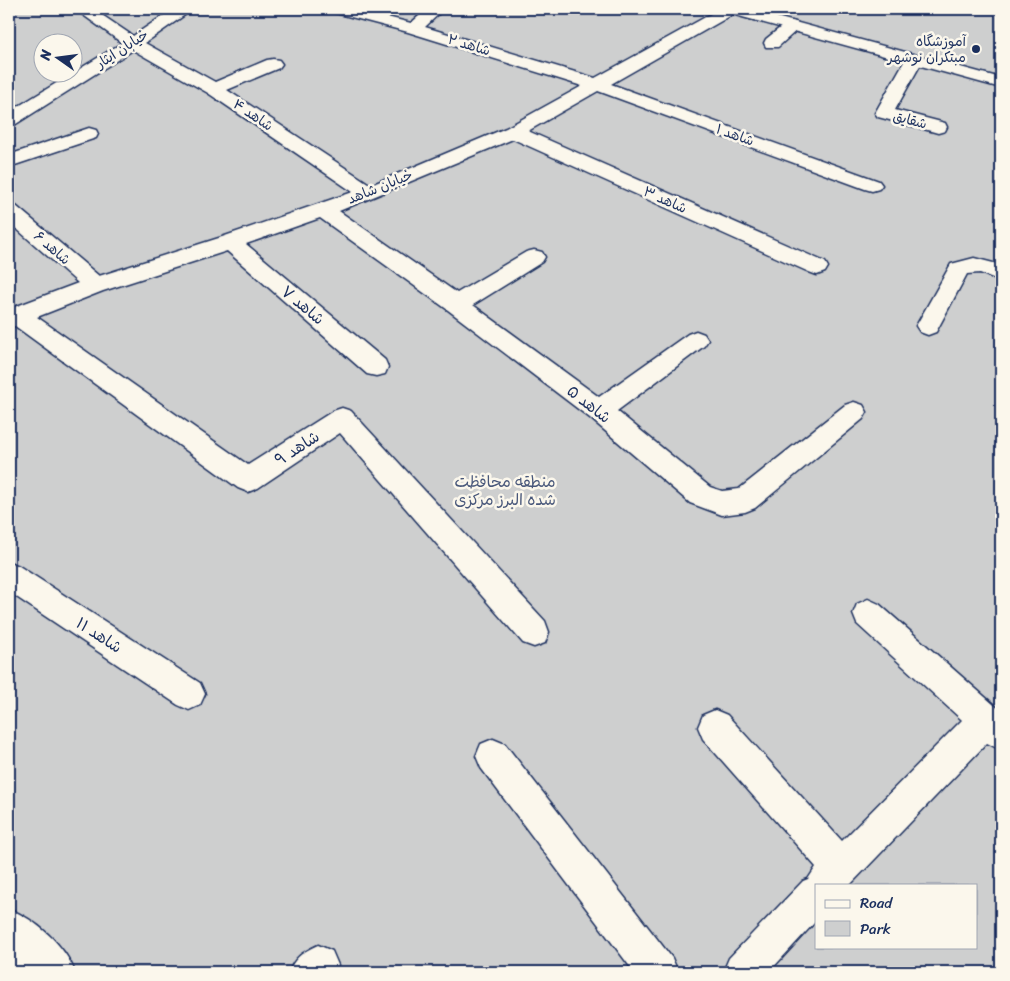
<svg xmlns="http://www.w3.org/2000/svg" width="1010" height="981" font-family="Sriracha,'Playpen Sans Arabic',sans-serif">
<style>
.green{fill:#cecfcf;stroke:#747f96;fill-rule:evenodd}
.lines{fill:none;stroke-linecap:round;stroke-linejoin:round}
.minor-casing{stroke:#1b2f5e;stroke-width:3}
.major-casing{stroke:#1b2f5e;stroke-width:3}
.minor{fill:#fbf7ec;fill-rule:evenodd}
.major{fill:#fbf7ec;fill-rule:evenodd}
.poi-dot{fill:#1b2f5e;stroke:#fbf7ec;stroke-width:2}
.labels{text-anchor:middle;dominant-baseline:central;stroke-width:5;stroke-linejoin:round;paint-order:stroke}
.far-poi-label{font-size:14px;fill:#1b2f5e;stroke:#fbf7ec;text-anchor:end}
.far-street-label{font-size:14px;fill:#1b2f5e;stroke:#fbf7ec}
.street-label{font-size:16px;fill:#1b2f5e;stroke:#fbf7ec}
.park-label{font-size:16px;fill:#48577a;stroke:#fbf7ec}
</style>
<rect width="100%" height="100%" fill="#eeebe4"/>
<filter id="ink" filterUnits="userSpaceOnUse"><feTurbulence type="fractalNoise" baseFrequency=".02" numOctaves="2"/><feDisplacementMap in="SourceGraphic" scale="10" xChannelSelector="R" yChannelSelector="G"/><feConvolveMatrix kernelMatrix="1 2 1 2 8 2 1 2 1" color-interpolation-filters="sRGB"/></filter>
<g filter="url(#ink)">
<path class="green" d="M9 9H1001V972H9ZM42 42H72V72H42ZM816 885H976V947H816Z"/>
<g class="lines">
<g class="minor-casing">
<path id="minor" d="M75 9H93L133 36 173 9H191L189 12 145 43 215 82 267 60 273 59 279 60 282 64 279 68 227 90 371 185 506 128 582 86 408 32 332 12 330 9H355L411 23 427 9H444L425 27 595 78 720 9H739L737 12 611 84 879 181 882 185 879 189 872 191 865 189 598 91 528 131 825 262 828 267 825 272 817 275 809 272 513 139 339 211 457 293 526 252 534 250 542 252 545 257 542 262 473 305 599 397 688 334 696 331 704 334 708 340 704 346 617 411 710 487 722 491 739 489 845 405 854 402 863 405 867 412 863 419 755 508 745 512 722 515 690 503 590 418 448 310 320 218 246 244 385 360 388 367 385 374 376 376 367 374 227 251 103 291 37 317 248 465 333 411 342 408 351 411 545 621 549 632 545 643 534 647 523 643 340 433 258 488 248 492 238 488 15 326 9 327V309L78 283 9 222V204L16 206 99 276 222 237 353 192 208 93 133 50 16 124 9 125V112L122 43Z
M792 21 798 23 800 26 798 29 778 47H766L764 43 766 39 786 23Z
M914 55 920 56 923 60 895 110 945 123 947 127 945 131 938 133 931 131 878 117 875 113 905 60 908 56Z
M89 128 96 130 98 134 96 138 9 167V155Z
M974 258 1001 265V281L980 273 967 274 936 332 928 335 920 332 916 326 951 264Z
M9 562 19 566 200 683 205 694 200 705 189 710 178 705 9 592Z
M868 599 879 604 1001 711V750L987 743 850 885H816V921L769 972H723L729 958 803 881 808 879 816 867 703 739 698 727 703 715 715 710 727 715 842 841 962 720 857 624 853 614 857 604Z
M493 739 505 744 672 958 678 972H634L481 768 476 756 481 744Z
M9 909C36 920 64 944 75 972H9L14 957 9 953Z
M318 945 332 951 338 965 335 972H289C295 957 303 952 318 945Z"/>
</g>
<g class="major-casing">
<path id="major" d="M722 9H747L1001 78V88L724 12Z"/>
</g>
<use href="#minor" class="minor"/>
<use href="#major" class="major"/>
</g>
</g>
<circle class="poi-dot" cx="976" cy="49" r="5"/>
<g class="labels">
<g class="far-poi-label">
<text x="966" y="41">آموزشگاه<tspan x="966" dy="16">مبتکران نوشهر</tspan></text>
</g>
<g class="far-street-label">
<text transform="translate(469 45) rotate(17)">شاهد ۲</text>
<text transform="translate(122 49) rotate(-33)">خیابان ایثار</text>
<text transform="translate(253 115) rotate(34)">شاهد ۴</text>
<text transform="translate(910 120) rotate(15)">شقایق</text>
<text transform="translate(735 135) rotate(20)">شاهد ۱</text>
<text transform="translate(380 187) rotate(-22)">خیابان شاهد</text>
<text transform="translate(665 200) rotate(24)">شاهد ۳</text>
<text transform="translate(52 248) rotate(41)">شاهد ۶</text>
</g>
<g class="street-label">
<text transform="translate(303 305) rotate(40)">شاهد ۷</text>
<text transform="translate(589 404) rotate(38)">شاهد ۵</text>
<text transform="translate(297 448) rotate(-33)">شاهد ۹</text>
<text transform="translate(99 635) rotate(33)">شاهد ۱۱</text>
</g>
<g class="park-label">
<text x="505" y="481">منطقه محافظت<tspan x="505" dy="18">شده البرز مرکزی</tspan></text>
</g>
</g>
<rect width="1010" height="981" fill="none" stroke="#fbf7ec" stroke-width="30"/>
<rect x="15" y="15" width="980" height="951" fill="none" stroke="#1b2f5e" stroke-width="2" filter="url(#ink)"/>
<rect x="815" y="884" width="162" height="65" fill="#fbf7ec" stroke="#a1a7b3"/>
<rect x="825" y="900" width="25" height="8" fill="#fbf7ec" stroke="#a1a7b3"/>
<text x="860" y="908" font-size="15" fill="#1b2f5e">Road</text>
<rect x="825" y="921" width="25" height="15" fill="#cecfcf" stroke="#a1a7b3"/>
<text x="860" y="934" font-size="15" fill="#1b2f5e">Park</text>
<g transform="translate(58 58) rotate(284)"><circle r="24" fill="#fbf7ec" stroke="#a1a7b3"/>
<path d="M0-4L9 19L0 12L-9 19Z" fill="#1b2f5e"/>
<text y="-8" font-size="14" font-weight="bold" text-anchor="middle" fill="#1b2f5e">N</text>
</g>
</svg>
